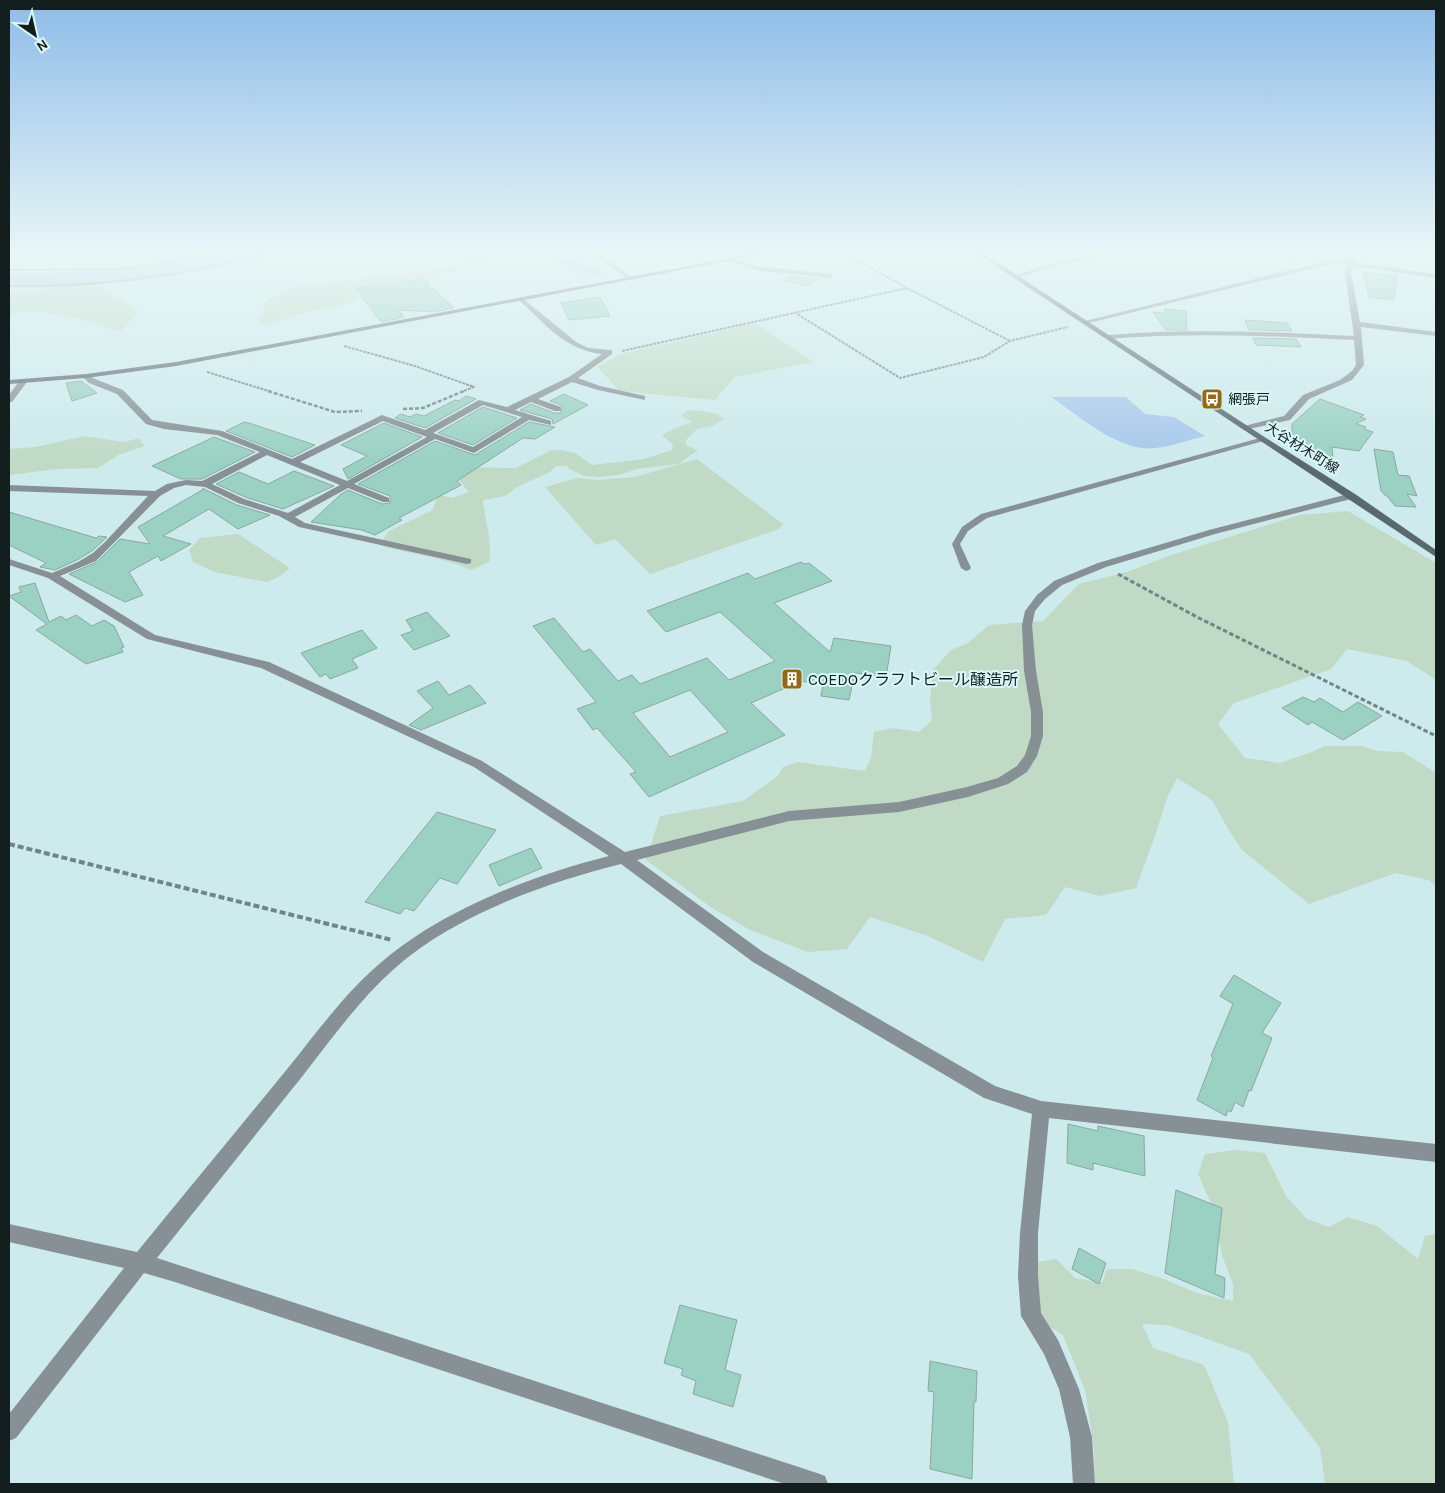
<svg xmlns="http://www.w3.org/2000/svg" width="1445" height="1493" font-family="Karla,'Noto Sans JP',sans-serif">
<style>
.green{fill:#c0dac6}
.water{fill:#a8c8eb}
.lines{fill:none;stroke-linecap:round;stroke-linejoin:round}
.river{fill:#a8c8eb;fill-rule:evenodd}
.building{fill:#9ad1c3;stroke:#8ca79f;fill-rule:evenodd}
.path-far3{stroke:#708586;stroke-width:2;stroke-dasharray:3 1;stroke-linecap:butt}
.path-far2{stroke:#708586;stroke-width:2.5;stroke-dasharray:4 2;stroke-linecap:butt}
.path-far1{stroke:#708586;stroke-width:3;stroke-dasharray:4.5 2.5;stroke-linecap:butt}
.path{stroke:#708586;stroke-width:4;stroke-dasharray:6 3;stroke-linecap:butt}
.lane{fill:#869095;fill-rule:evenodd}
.street{fill:#869095;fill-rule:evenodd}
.secondary{fill:#5a6970;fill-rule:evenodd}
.labels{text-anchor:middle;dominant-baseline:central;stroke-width:4;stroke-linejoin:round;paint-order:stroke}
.far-poi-label{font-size:14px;fill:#131e1f;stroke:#daf8fa;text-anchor:start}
.far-street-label{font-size:14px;fill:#131e1f;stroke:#daf8fa}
.poi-label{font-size:16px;fill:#131e1f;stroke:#daf8fa;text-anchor:start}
</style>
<rect width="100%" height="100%" fill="#cdeaec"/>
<path class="green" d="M476 258 490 262V264L423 278 356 287 358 299 336 307 306 312 265 325 258 323V317L267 311 262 307C267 296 279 297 286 288L429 271 461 264Z
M95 281 139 312 120 332C86 320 45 307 9 315V294Z
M755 323 814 362 735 377 715 400 620 391 597 367 621 354Z
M694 410 718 414 724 419 713 426 697 429 685 441 687 446 698 450 678 464 637 469 618 475 599 477 585 476 569 469 567 466H556L550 472 517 487 505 496 483 500C485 521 493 542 489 562L471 570C443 557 409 554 379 545L389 531 433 510 438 495 452 498 469 492 458 479 464 467 516 468 551 450H563L577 454 592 465 644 459 672 450 673 445 662 435 675 428 692 422 681 416 685 412Z
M84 436 124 442 139 438 145 446 118 455 98 468 57 469 9 475V449L35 447Z
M697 459 783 524 779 529 650 574 615 539 596 545 545 487 577 478 598 480 635 477Z
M1348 511 1436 563V680L1407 661 1347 649 1331 669 1234 703 1218 724 1245 758 1280 763 1312 752 1324 746H1363L1378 751 1403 752 1436 773V885L1428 880 1396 873 1309 904 1242 850 1228 829 1212 800 1177 778 1167 798 1155 836 1136 888 1100 896 1065 887 1046 915 1005 919 983 962 928 936 870 917 847 949 808 952 750 930 712 908 646 860 660 816 743 801 778 776 783 767 797 762 865 771 871 758 874 732 893 728 919 732 932 720 930 703 933 670 951 650 968 643 989 625 1043 621 1079 584 1127 572 1171 555 1300 515Z
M238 534 290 568 280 576 267 582 215 572 193 562 189 550 200 538Z
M1236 1150 1265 1153 1286 1196 1307 1219 1329 1227 1348 1217 1377 1226 1418 1259 1425 1236 1436 1234V1484H1325L1320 1448 1249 1354 1168 1325 1142 1324 1153 1348 1204 1365 1228 1422 1234 1484H1095L1094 1448 1085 1390 1063 1335 1042 1322 1036 1289 1037 1262 1056 1259 1075 1278 1102 1283 1107 1269H1132L1164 1279 1197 1293 1233 1301V1284L1223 1258 1211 1203 1198 1174 1205 1154Z"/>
<path class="water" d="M576 258 588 267 595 266 606 274 581 279 568 269 551 268 546 264Z
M1051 397H1126L1145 414 1174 417 1205 436C1189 440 1172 446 1156 448 1120 453 1079 416 1051 397Z"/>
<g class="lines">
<path class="river" d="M233 251H265L262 255C179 277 95 287 9 285V273C84 273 160 270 233 251Z"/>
</g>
<path class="building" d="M1363 272 1397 276 1394 300 1369 297Z
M792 276 820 279 807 286 785 281Z
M426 279 430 289H434L454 308 434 312 398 310 404 317 381 322 355 288Z
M600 297 610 316 569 320 561 303Z
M1165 309 1186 311 1187 330H1166L1153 312 1165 313Z
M1245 320 1287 323 1292 331 1249 330Z
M1253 338 1296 339 1301 347 1256 345Z
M81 381 97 393 72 401 66 383Z
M564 394 588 405 553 424 552 419 520 410 531 404 554 413H561L563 406 550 401Z
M466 396 476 399 425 428 395 418 401 414 410 417 416 414 424 416 455 400 459 401Z
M1320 399 1364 415 1360 417 1366 419 1356 424 1366 427 1364 429 1373 432 1359 451 1332 447 1333 458 1296 452 1295 440 1292 439V424Z
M483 407 517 418 473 445 438 433Z
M244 422 249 423 315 445 292 457 226 431Z
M529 422 555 427 535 439 523 438 457 481 461 485 399 518 402 520 375 535 362 530 311 522 340 495 348 490 382 504 390 503V496L358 484 435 441 475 455Z
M384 423 422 437 348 479 343 469 367 456 341 445Z
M214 437 255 452 202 479H181L152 466Z
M1374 449 1393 452 1398 475 1409 476 1417 496 1407 494 1416 507 1395 506 1387 496 1385 495 1381 491Z
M294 471 334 486 283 509 245 497 216 484 239 472 268 484Z
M202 489H204L237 505 270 515 238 529 209 509 163 536 191 544 161 561 158 556 129 572 143 595 125 602 69 574 97 562 120 539 150 544 138 527 204 489Z
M9 512 96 538 100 536 107 537 92 551 77 560 55 570 40 567 46 563 9 545Z
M801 562 804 564 809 563 832 581 774 603 830 652 834 638 891 646 886 677 855 673 849 700 821 696 823 685 801 681 751 703 785 735 649 797 630 774 636 772 597 728 593 730 577 709 596 702 533 626 554 618 583 652 590 649 618 681 632 675 640 684 707 658 729 680 775 661 720 612 666 632 647 611 748 573 755 579ZM690 690 728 732 670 757 633 713Z
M35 583 49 622 61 616 66 620 76 615 92 626 104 620 114 626 124 647 121 648 123 652 86 664 36 630 47 624 9 596 21 592 19 587Z
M427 612 450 636 414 650 401 635 413 631 406 620Z
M362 630 377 648 352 659 358 668 330 679 326 674 320 677 301 653Z
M438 681 449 695 470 685 486 703 421 730 409 725 433 708 417 691Z
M1303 697 1314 702 1320 698 1343 712 1358 702 1382 716 1343 740 1312 722 1308 725 1282 708Z
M437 812 496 830 457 884 440 878 414 911 405 908 400 914 365 902Z
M531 848 542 868 499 886 489 865Z
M1234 975 1281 1003 1262 1033 1272 1038 1251 1091 1249 1090 1243 1107 1235 1102 1231 1112 1228 1110 1226 1116 1197 1100 1213 1058 1211 1056 1233 1004 1220 996Z
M1068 1124 1098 1131V1126L1144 1136 1145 1176 1093 1163V1170L1067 1163Z
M1176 1190 1222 1208 1215 1274 1225 1278 1224 1298 1165 1273Z
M1079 1248 1106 1263 1099 1284 1072 1269Z
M680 1305 737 1320 725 1370 741 1375 733 1407 693 1394 696 1381 681 1375 683 1369 664 1363Z
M930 1361 977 1371 976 1402 974 1401 972 1479 930 1469 934 1392 928 1391Z"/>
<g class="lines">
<path class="path-far3" d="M840 251 907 288
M1275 251 1293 257
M9 270 116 269 165 263 226 251
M9 286C102 288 192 274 282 251
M794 312 900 378 984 357 1010 341 1068 327
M344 346 415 366 474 387 461 392
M622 351 907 288 1010 341
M207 372 272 392"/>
<path class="path-far2" d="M268 391 335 412 362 411
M403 409 423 408 464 391"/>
<path class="path-far1" d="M1118 574 1197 617 1436 736"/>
<path class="path" d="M9 844 392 940"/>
<path class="lane" d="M589 251H595L634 279 629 280Z
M1260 438 1267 440 987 518 968 531 960 544 971 568 969 570 966 571 961 568 952 544 962 527 981 514Z"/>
<path class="street" d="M1109 251H1119L1043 269 1016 279 1013 277 1039 267Z
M1350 251H1356L1354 262 1436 274V278L1353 266 1351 273 1360 322 1436 332V336L1361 327 1364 365 1352 380 1309 399 1290 420 1244 430 1240 427 1284 416 1303 395 1340 380 1352 371 1356 365 1354 340C1272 336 1190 332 1108 339L1104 337 1108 335C1190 328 1272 332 1354 336L1345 273 1347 265 1335 263 1085 324 1081 322 1335 259 1348 261Z
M727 258 762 267 831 274 834 276 831 278 762 271 725 261 724 260Z
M521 297 576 342 588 348 612 350V354L578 378 600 386 645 396V400L598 390 572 382 538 399 561 407V411H555L531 402 515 410 551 421V425L529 420 474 453 435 439 354 484 389 498V502H383L348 488 295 517 305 523 471 559V563L467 564 299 527 279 516 238 503 205 487 186 485 174 488 160 496 96 561 60 576 155 635 269 662 482 761 625 852 789 811 899 802 967 787 998 778 1017 766 1025 755 1031 736V712L1024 671 1022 625 1025 611 1037 595 1054 581 1098 563 1209 530 1352 493 1357 496 1355 498 1215 534 1106 567 1062 585 1045 599 1035 611 1032 625 1036 671 1043 712V736L1037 756 1027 772 1008 784 968 797 899 812 789 821 637 860 763 952 995 1086 1041 1101 1436 1144V1162L1049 1118 1038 1233V1276L1041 1313 1058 1340 1079 1389 1092 1437 1095 1484H1073L1070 1437 1059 1389 1044 1354 1021 1316 1018 1276 1020 1233 1032 1114 984 1098 753 962 621 864C545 883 453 916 394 969 358 1001 330 1041 301 1078 253 1138 205 1198 157 1258L817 1473 825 1476 828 1484H785L175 1282 144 1273 16 1438 9 1441V1414L124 1268 9 1242V1224L137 1252C187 1191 238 1129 288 1068 318 1031 347 990 384 960 444 909 534 875 609 856L474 767 261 668 147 639 48 578 9 565V559L52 573 78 562 93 553 105 542 148 496 9 491V485L155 491 167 484 186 480 202 481 260 452 217 435 164 429 146 424 117 394 89 383 82 376 86 374 95 379 123 390 152 420 222 431 292 459 382 415 425 430 479 400 507 407 569 377 602 354C565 350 545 324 519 300V298ZM483 405 522 417 473 447 433 433ZM383 421 427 437 347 481 300 462ZM267 455 340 485 288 513 244 499 212 484Z
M20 380 27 382 12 402H9V395Z"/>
<path class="secondary" d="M769 251H781L176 366 86 378 9 384V380L86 374 176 362Z
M973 251H980L1266 438 1355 494 1436 550V557Z"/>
</g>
<linearGradient id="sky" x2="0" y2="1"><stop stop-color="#8ebce9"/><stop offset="0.55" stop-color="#e8f6f6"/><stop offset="1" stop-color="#e8f6f6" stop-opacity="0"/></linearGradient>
<rect width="1445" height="460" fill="url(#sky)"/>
<defs>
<g id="bus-square" transform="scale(1.125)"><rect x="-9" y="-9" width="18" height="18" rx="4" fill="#956815" stroke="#daf8fa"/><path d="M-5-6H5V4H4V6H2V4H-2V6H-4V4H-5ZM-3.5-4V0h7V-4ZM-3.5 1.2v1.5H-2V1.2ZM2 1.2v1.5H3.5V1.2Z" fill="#fff"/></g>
<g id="building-square" transform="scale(1.125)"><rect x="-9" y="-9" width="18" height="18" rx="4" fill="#956815" stroke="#daf8fa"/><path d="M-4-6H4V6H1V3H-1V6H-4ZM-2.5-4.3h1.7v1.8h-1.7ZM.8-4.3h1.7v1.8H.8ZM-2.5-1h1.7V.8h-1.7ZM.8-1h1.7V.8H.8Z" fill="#fff"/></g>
</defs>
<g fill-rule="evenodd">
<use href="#bus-square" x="1212" y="399"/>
<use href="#building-square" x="792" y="679"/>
</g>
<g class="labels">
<g class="far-poi-label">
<text x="1228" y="399">網張戸</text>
</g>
<g class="far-street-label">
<text transform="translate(1302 448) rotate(32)">大谷材木町線</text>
</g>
<g class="poi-label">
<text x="808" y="679">COEDOクラフトビール醸造所</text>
</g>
</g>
<rect width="1445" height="1493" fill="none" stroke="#131e1f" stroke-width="20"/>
<g transform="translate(35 35) rotate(146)" stroke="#daf8fa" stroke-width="4" paint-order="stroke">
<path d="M0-4L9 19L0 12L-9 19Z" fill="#131e1f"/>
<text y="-8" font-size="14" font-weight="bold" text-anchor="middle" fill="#131e1f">N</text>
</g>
</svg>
